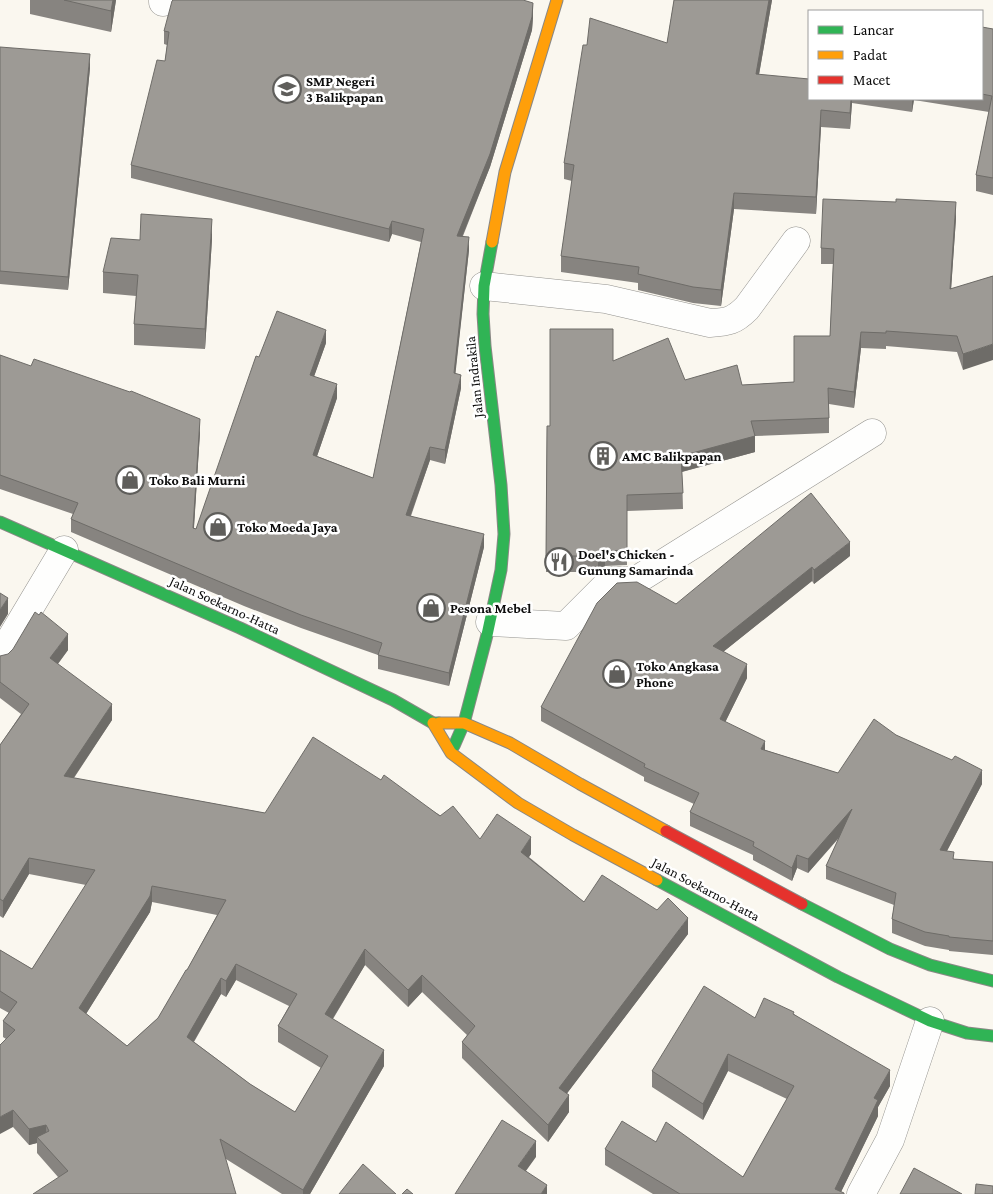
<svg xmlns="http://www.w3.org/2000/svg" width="993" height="1194" viewBox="0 0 993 1194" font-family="'Crimson Pro',serif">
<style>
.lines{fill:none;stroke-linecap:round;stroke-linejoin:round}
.street-casing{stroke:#93928e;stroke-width:29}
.fast-casing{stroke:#8a8885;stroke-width:13}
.slow-casing{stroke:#8a8885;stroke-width:13}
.jam-casing{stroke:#8a8885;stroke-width:13}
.street{stroke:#fefefd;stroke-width:28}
.fast{stroke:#30b455;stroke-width:11}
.slow{stroke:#ff9f0a;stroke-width:11}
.jam{stroke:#e5322d;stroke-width:11}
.wall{fill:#878480;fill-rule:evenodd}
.shaded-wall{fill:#6e6c68}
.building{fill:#9d9a95;stroke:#6e6c68;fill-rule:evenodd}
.labels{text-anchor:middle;stroke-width:5;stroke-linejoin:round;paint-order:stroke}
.poi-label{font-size:14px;font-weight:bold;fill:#0c0c0c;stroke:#fff;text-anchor:start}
.street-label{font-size:14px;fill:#0c0c0c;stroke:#fff}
</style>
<rect width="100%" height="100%" fill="#faf7ef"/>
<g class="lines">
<defs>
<path id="street" d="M163 2V0
M484 286 606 299 710 323C728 322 734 321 747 308L796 241
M490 622 566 626 611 581H635L872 433
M0 657 64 550
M861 1194 890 1140 930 1021"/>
<path id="fast" d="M0 522 240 628 393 700 433 723H439
M454 746 464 723 487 635 501 570 504 534 501 485 485 346 483 314 484 286 492 242
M657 880 838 977 930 1021 967 1033 993 1036
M802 904 890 949 930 965 993 981"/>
<path id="slow" d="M492 242 505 172 557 0
M433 723 451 753 518 803 573 835 657 880
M439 723H464L510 743 580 784 666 831"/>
<path id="jam" d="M666 831 802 904"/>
</defs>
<use href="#street" class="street-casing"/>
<use href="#fast" class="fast-casing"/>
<use href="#slow" class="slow-casing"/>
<use href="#jam" class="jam-casing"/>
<use href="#street" class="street"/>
<use href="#fast" class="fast"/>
<use href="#slow" class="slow"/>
<use href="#jam" class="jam"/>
</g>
<path class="wall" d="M30 0H116L111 32 30 14Z
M674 0H772L759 75 809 99H982V27L993 29V195L976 191V175L989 112 914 100 912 112 852 103 850 129 821 127 816 214 734 209 721 306 693 303 638 290V283L561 272V256L572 181 564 179V163L587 45 667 43Z
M533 17 532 30 490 167 463 236 469 250 455 374 461 388 445 464 430 460 411 516 484 547 449 686 378 669V655L301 628 244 606 71 532V519L73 514 0 489V355L200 432 194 528 196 529 259 357 326 343 314 376 337 398 317 456 373 478 421 242 392 234 389 242 131 178V165L165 61 167 45 164 44V31Z
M0 47 90 68 68 290 0 284Z
M956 218 951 289 993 276 963 370 957 352 886 346V349L861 348 854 408 829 404V433L755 436V452L682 472 683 509 627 511V565L605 566 598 572H546L547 426H550L613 361 685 380 742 385 794 382 830 336 833 264H821V248Z
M212 239 205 349 134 345V324L136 296 103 293V272Z
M850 556 814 584 812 581 723 652 747 678 725 722 765 750 838 773 896 735 982 784 947 851 954 859 993 862V955L949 951V950L925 946 892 933V919L894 905 826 879V866L839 838 808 873 797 868 792 881 753 860V855L690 826V812L694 804 644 781V777L541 721V707L676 604Z
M68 650 58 664 112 720 74 778 265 813 381 780 480 839 531 854 529 857 584 902 688 934 567 1093 569 1112 548 1142 462 1058V1042L467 1035 422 992 408 1007 365 965 333 1019 384 1066 310 1194H282L226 1159 58 1177 37 1153V1143L29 1145 13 1127 6 1039 3 1037V1021L9 1013 0 1008V950L32 969 86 885 29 874 3 918 0 916V745L21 714 0 698V656ZM152 902 217 915 187 970 158 1018 127 1046 86 1014 150 912ZM236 980 289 1006 278 1026V1042L321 1068 295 1112 250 1084 194 1042 221 994 226 997Z
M794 1014 890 1086 878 1107V1116L841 1192 844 1194H653L605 1165V1149L656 1142 743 1177 787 1099 728 1071 703 1120 652 1087V1071L755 1018Z"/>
<path class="shaded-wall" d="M113 0H116L111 32V11Z
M769 0H772L756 91V74Z
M533 3V17L532 30 490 167 457 249V236Z
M90 54V68L68 290V277Z
M851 99H852V103L850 129V113Z
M912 99H914L912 112Z
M821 110V127L816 214V197Z
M734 193V209L721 306V290Z
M956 202V218L950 305V289Z
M212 219V239L205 349V329Z
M392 221V234L389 242V229Z
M469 237V250L454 387V373Z
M326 330V343L310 388V375Z
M861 332V348L854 408V392Z
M993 344V360L963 370V354Z
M461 375V388L445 464V450Z
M337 384V398L313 468V455Z
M200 419V432L193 541V528Z
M755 436V452L681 472V456Z
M430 447V460L406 528V515Z
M484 534V547L449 686V673Z
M850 542V556L814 584V570Z
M605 551V566L598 572V556Z
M812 567V581L713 660V646Z
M8 598V614L0 627V610Z
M68 634V650L50 674V658Z
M747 664V678L720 733V719Z
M112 704V720L64 792V776Z
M765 741V755L761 749Z
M982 770V784L940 864V850Z
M852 809V822L808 873V859Z
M531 837V854L521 868V852Z
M797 855V868L792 881V868Z
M29 858V874L3 918V901Z
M152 886V902L150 912 79 1025V1008Z
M688 918V934L559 1104V1088Z
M365 949V965L325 1031V1014Z
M236 964V980L226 997V981Z
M422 975V992L408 1007V990Z
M221 978V994L187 1053V1037Z
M384 1050V1066L310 1194H303V1190Z
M728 1054V1071L703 1120V1104Z
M890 1070V1086L878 1107V1116L840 1194 835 1189 874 1098Z
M569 1095V1112L548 1142V1125Z
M13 1110V1127L0 1134V1117Z
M46 1125V1141L37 1137V1143L29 1145V1129Z
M536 1141V1157L518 1182V1166Z
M547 1185V1194H541Z"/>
<path class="building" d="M64 0H113L111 11Z
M173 0H523L533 3 532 17 490 154 457 236 469 237 454 373 461 375 445 450 430 447 406 515 484 534 449 673 378 655 382 643 301 615 244 592 71 519 78 503 0 475V355L31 366 34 359 130 392 131 391 200 419 193 528 196 529 256 356 259 357 277 311 326 330 310 375 337 384 313 455 373 478 424 229 392 221 389 229 131 165 157 60 165 61 169 32 164 31 172 1Z
M674 0H769L756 74 809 79V99H851L850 113 821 110 816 197 734 193 721 290 693 287 638 274 639 267 561 256 574 165 564 163 583 45H587L590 18 667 43Z
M982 27 993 29V178L976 175 992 96 982 94Z
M0 47 90 54 68 277 0 271Z
M823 199 896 202V199L956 202 950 289 993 276V344L963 354 957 336 886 331V333L861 332 854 392 828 388 829 418 751 421 755 436 681 456 683 493 627 495V550L605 551 598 556H546L547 426H550V329H613V361L668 338 685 380 737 365 742 385 794 382V336H830L834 249 821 248Z
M141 214 212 219 205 329 134 324 138 275 103 272 111 238 140 240Z
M811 493 850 542 814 570 812 567 713 646 747 664 720 719 765 741 761 749 838 773 874 719 896 735 952 760 955 756 982 770 940 850 954 852 953 859 993 862V941L949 937V936L925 932 892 919 896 893 826 866 852 809 808 859 797 855 792 868 753 846 754 842 690 812 699 793 644 767 645 764 541 707 597 603 617 583 637 582 676 604Z
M0 593 8 598 0 610Z
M35 612 39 615 41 612 68 634 50 658 112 704 64 776 265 813 313 737 381 780 384 775 440 816 453 806 480 839 497 814 531 837 521 852 584 902 602 875 657 910 668 898 688 918 559 1088 569 1095 548 1125 462 1042 475 1026 422 975 408 990 365 949 325 1014 384 1050 303 1190 220 1139 236 1194H33L68 1171 37 1137 49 1131 46 1125 29 1129 13 1110 0 1117V1045L15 1030 3 1021 17 1002 0 991V950L32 969 95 870 29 858 3 901 0 899V745L29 704 0 682V656L8 654 13 649ZM152 886 226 900 187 970H186L158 1018 127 1046 79 1008 150 896ZM236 964 297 994 278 1026 328 1056 295 1112 250 1084 187 1037 221 978 226 981Z
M704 986 755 1018 764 998 794 1012 793 1014 890 1070 874 1098 878 1100 835 1189 844 1193V1194H680L605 1149 622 1121 656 1142 666 1122 743 1177 794 1086 728 1054 703 1104 652 1071Z
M502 1120 536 1141 518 1166 547 1185 541 1194H455Z
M363 1164 396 1194H339Z
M914 1168 962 1194H900Z
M976 1184 993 1186V1194H975Z
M407 1189 413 1194H402Z"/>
<defs>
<symbol id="school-ring" viewBox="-11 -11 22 22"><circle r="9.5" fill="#fff" stroke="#5f5e5b" stroke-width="1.5"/><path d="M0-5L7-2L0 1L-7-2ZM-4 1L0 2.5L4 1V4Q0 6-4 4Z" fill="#5f5e5b"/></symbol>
<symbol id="building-ring" viewBox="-11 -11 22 22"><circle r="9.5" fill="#fff" stroke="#5f5e5b" stroke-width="1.5"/><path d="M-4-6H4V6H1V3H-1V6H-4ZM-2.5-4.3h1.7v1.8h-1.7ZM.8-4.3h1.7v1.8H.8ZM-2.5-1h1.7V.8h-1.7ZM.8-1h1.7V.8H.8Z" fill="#5f5e5b"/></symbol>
<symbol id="shop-ring" viewBox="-11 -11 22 22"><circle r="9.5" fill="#fff" stroke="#5f5e5b" stroke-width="1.5"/><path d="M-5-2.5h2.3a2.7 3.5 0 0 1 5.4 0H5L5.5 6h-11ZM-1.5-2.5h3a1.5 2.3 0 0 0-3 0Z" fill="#5f5e5b"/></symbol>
<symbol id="restaurant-ring" viewBox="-11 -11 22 22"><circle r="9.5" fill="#fff" stroke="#5f5e5b" stroke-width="1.5"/><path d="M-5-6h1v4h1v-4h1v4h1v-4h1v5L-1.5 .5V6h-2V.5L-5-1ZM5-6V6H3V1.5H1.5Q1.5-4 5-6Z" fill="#5f5e5b"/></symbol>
</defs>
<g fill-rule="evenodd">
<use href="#school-ring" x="271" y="73" width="32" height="32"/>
<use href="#building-ring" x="587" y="440" width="32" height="32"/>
<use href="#shop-ring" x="114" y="464" width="32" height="32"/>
<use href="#shop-ring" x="202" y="511" width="32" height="32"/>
<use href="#restaurant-ring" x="543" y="546" width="32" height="32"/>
<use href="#shop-ring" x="415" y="592" width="32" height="32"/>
<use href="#shop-ring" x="601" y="658" width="32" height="32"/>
</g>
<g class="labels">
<g class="poi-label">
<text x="306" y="86">SMP Negeri<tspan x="306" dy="16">3 Balikpapan</tspan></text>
<text x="622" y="461">AMC Balikpapan</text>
<text x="149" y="485">Toko Bali Murni</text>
<text x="237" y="532">Toko Moeda Jaya</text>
<text x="578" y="559">Doel's Chicken -<tspan x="578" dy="16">Gunung Samarinda</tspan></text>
<text x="450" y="613">Pesona Mebel</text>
<text x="636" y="671">Toko Angkasa<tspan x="636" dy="16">Phone</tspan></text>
</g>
<g class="street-label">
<text transform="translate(474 377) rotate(-96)" y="5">Jalan Indrakila</text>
<text transform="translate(225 605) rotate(25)" y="5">Jalan Soekarno-Hatta</text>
<text transform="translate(706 889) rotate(28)" y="5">Jalan Soekarno-Hatta</text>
</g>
</g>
<rect x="808" y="10" width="175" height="90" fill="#ffffff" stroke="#9e9e9e"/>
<rect x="818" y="26" width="25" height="8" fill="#30b455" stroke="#9e9e9e"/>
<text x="853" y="35" font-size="15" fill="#0c0c0c">Lancar</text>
<rect x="818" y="51" width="25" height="8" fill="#ff9f0a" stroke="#9e9e9e"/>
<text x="853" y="60" font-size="15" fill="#0c0c0c">Padat</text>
<rect x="818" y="76" width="25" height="8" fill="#e5322d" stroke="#9e9e9e"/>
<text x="853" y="85" font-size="15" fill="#0c0c0c">Macet</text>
</svg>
